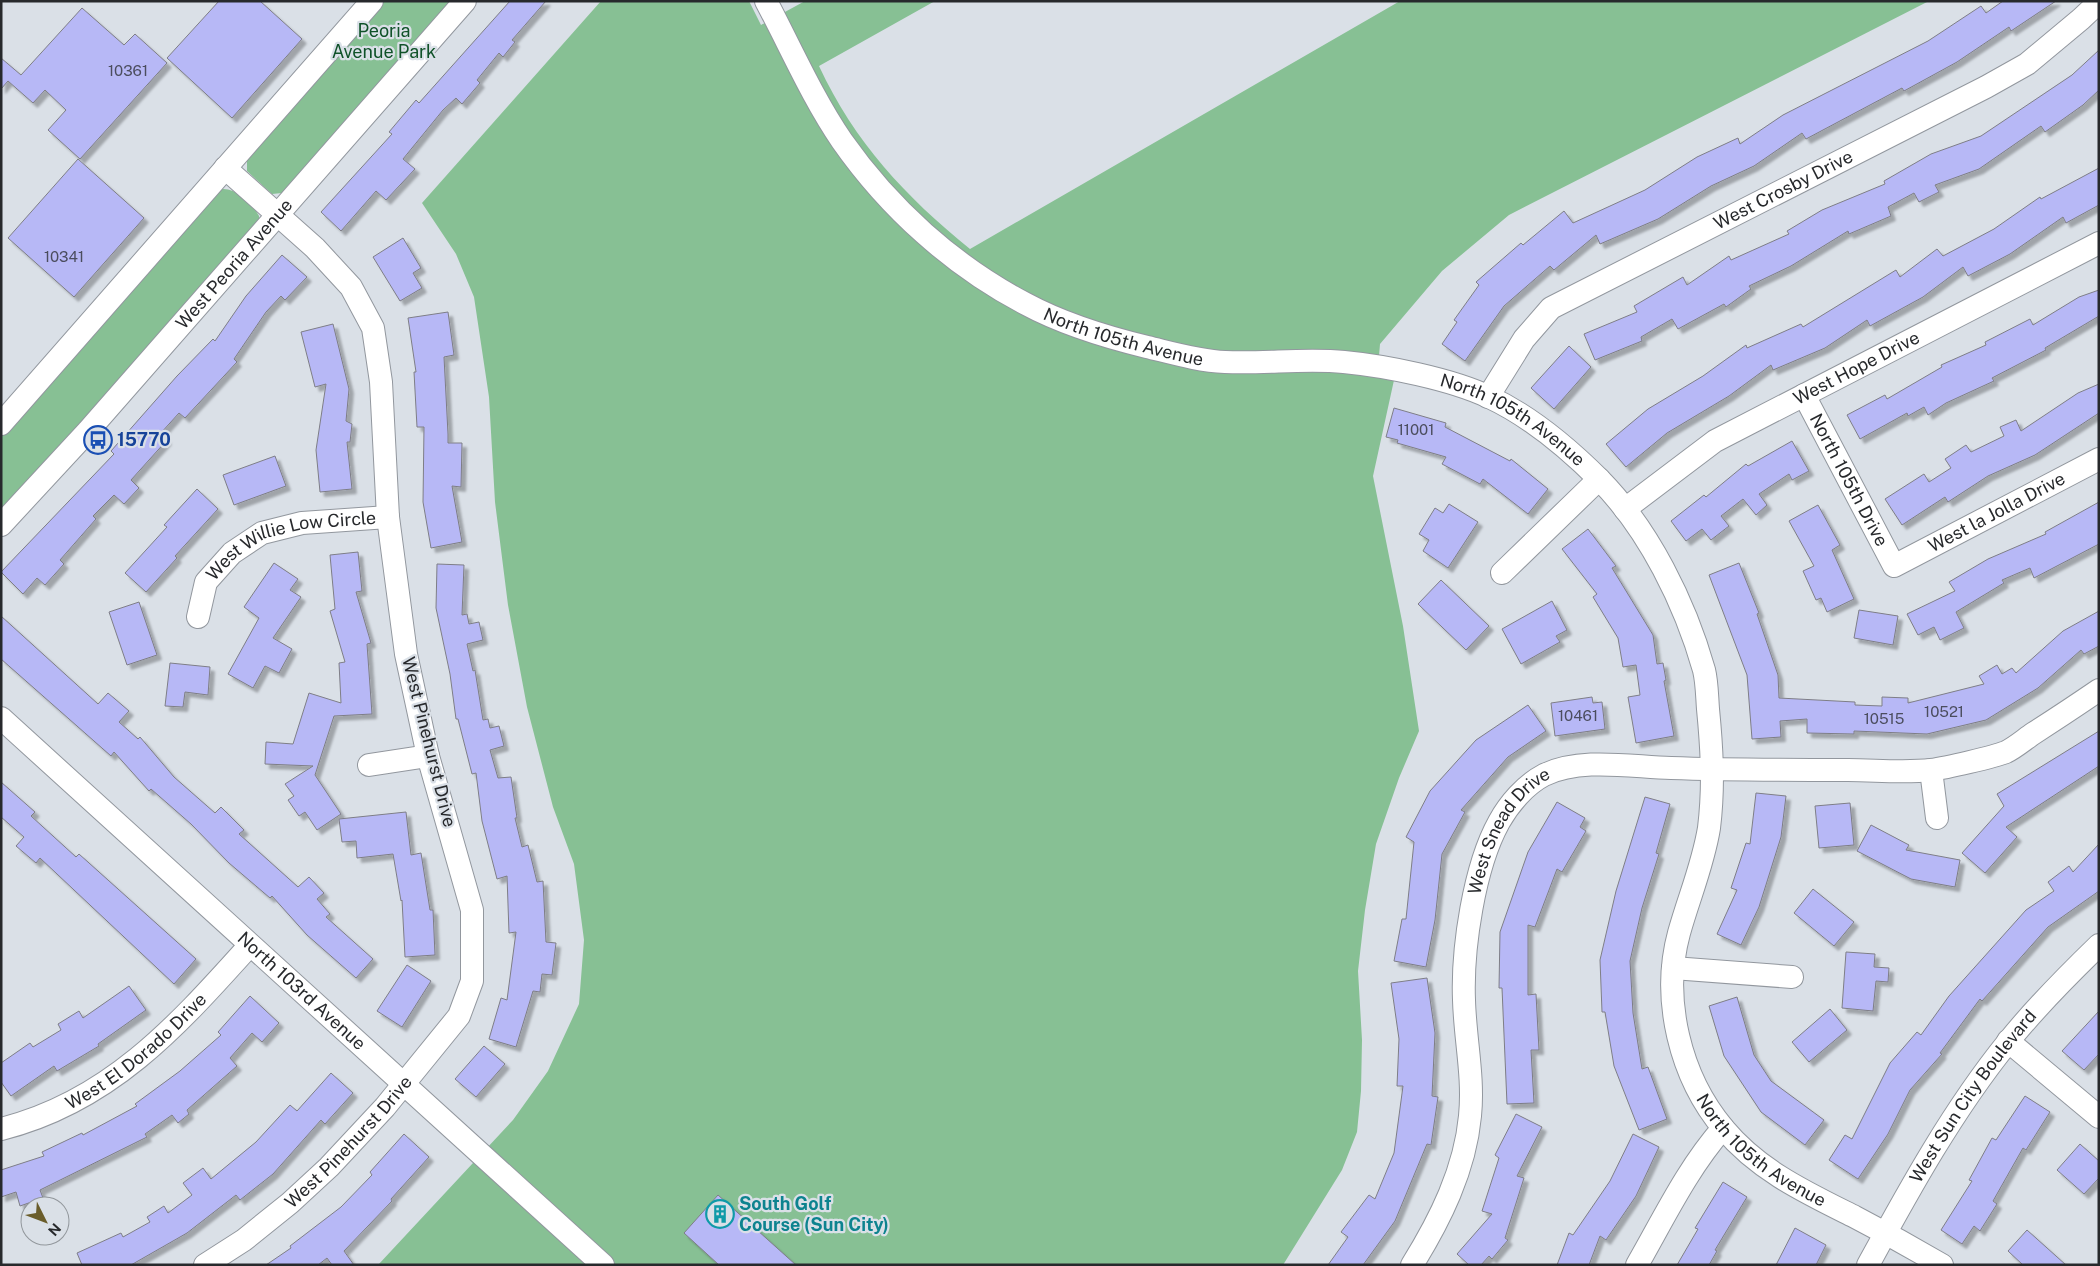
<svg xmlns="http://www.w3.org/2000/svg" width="2100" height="1266" viewBox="0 0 2100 1266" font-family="'Public Sans',sans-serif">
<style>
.green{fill:#87c094}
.building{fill:#b7b8f6;stroke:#7e7e86;filter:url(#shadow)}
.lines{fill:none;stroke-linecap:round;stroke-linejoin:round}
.minor-casing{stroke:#92979e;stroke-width:24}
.minor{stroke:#fff;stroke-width:22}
.labels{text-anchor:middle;stroke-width:4.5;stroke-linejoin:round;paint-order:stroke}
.number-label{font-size:15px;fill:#4b4d5e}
.park-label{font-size:18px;fill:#105229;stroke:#dae0e7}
.street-label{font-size:18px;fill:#27292c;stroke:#dae0e7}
.transit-label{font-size:18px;font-weight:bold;fill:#164399;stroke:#dae0e7;text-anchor:start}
.culture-label{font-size:18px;font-weight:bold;fill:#0d838f;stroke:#dae0e7;text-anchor:start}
</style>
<defs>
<filter id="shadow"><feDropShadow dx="4.5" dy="4.5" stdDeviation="1" flood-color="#0004"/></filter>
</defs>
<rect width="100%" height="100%" fill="#dae0e7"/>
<path class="green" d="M384 1H455L282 193 272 194 247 171V160Z
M601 1H749L761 25 805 1H935L819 66C855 143 905 196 970 249L1400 1H1929L1509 215 1442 271 1380 344 1378 368 1396 371 1373 476 1403 626 1419 731 1399 778 1376 844 1365 910 1358 971 1362 1040 1361 1091 1357 1132 1342 1170 1283 1265H378L513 1120 548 1071 579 1004 584 940 574 864 553 807 527 707 508 605 495 502 489 397 474 297 456 254 422 203Z
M222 189C237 188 252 204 259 216V222L1 515V436L215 193Z"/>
<path class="building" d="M219 1H260L302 39 232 118 167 58Z
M510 1H546L512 40 515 42 503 57 499 53 477 80 480 83 462 104 456 98 443 110 403 159 415 169 386 200 376 191 341 231 321 212 392 134 389 132 416 100 419 103Z
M2003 1H2056L2011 31 2009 27 1957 62 1904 91 1902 88 1806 139 1802 133 1754 166 1711 186 1658 219 1600 244 1596 235 1554 270 1550 266 1504 306 1465 361 1442 344 1457 322 1454 320 1479 285 1476 282 1521 243 1523 245 1564 211 1573 223 1645 190 1697 157 1738 138 1740 144 1783 115 1928 41 1981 6 1986 13Z
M82 8 124 45 135 34 167 63 80 159 48 130 66 110 45 90 33 103 8 81 1 89V58L21 75Z
M2099 50V90L2083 105 2045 132 2041 126 1979 169 1935 185 1939 192 1919 202 1914 193 1888 207 1891 216 1849 234 1848 231 1791 266 1749 286 1751 289 1726 307 1724 304 1678 329 1672 319 1641 337 1642 341 1595 360 1584 334 1637 312 1634 306 1683 277 1687 285 1729 256 1731 260 1789 234 1787 231 1822 210 1885 184 1884 181 1931 154 1981 136 2072 75Z
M78 159 144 218 74 297 8 238Z
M2099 168V205L2066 223 2063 217 2010 254 1968 276 1963 267 1923 297 1870 326 1867 320 1825 348 1773 370 1771 365 1729 396 1667 433 1626 467 1606 444 1648 409 1703 376 1746 345 1747 348 1801 324 1803 327 1896 270 1900 277 1937 249 1943 256 1994 229 2040 197 2041 199Z
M403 238 421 268 413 273 422 288 400 301 373 257Z
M282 255 307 277 285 300 281 296 266 312 234 359 237 362 185 418 179 413 160 434 167 440 131 480 139 488 124 504 114 495 93 516 96 519 60 560 64 564 45 585 37 578 23 594 1 572 114 454 111 451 177 376 213 339 215 341 246 296Z
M2099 290V316L2045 348 2046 350 1992 378 1994 381 1946 403 1928 415 1924 407 1908 416 1907 413 1860 439 1847 415 1885 395 1887 399 1942 367 1941 365 1986 345 1985 342 2030 319 2033 325 2079 297Z
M448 312 454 355 444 357 448 434V443H462L461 487 452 486 462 542 431 548 423 502 424 427H417L414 372H416L408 318Z
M333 324 349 389 346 421 352 424 350 442H347L352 489 320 492 316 450 326 384 315 387 301 332Z
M1569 346 1591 367 1554 409 1531 388Z
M2099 384V413L2035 455 1988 476 1948 502 1945 497 1902 525 1885 499 1924 474 1929 482 1951 468 1945 459 1966 445 1971 452 2004 436 2000 427 2016 420 2021 431 2078 393Z
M1394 408 1446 423 1445 427 1510 461 1511 459 1548 489 1528 514 1483 479 1480 484 1442 464 1446 457 1397 443 1398 440 1386 437Z
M1792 441 1809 471 1792 480 1789 474 1759 494 1767 505 1756 515 1743 499 1721 516 1729 526 1711 540 1702 529 1686 541 1671 521 1704 495 1706 497 1746 464 1748 466Z
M275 456 286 486 234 505 223 475Z
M197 489 218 509 175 556 177 558 146 592 125 573 167 527 164 525Z
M2099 502V544L2034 578 2030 568 2002 580 2004 583 1956 612 1964 628 1940 640 1934 627 1918 635 1907 614 1955 591 1949 582 1988 559 2046 534 2045 532Z
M1449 504 1478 522 1448 568 1423 551 1429 540 1419 534 1435 508 1443 513Z
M1818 505 1840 545 1832 550 1854 599 1827 612 1821 598 1816 600 1803 571 1814 566 1789 521Z
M1588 529 1616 566 1612 568 1653 635 1657 664 1663 663 1666 680 1664 681 1674 736 1636 743 1628 697 1640 695 1636 665 1623 667 1618 638 1593 597 1597 594 1562 549Z
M358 552 362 591 356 592 371 643 367 644 372 714 334 716 315 775 341 814 317 830 305 812 299 816 288 800 294 796 285 784 313 766 265 764 266 742 293 744 309 693 341 703 339 663 345 662 330 611 335 609 330 555Z
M274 563 298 579 290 590 301 597 273 638 292 649 279 673 265 666 253 688 228 674 259 618 244 607Z
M1739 563 1759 613 1757 614 1778 675 1779 698 1855 702V705L1882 706V697L1908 698V703L1984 684 1979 676 1997 665 2002 674 2012 668 2016 673 2063 631 2099 611V646L2084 654 2081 650 2038 688 1986 720 1927 734 1854 731V734L1807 733V719L1780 721 1781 737 1752 739 1747 675 1709 575Z
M437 564 464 565 462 615 467 614 469 624 479 622 483 640 467 644 473 671 475 670 483 720 488 719 490 728 499 726 504 746 490 750 498 778 511 777 517 818H515L522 847 528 845 537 882 543 881 546 942 556 943 552 975 542 974 540 992 533 991 516 1047 489 1039 501 998 507 1000 516 932 509 933 507 876 497 879 482 821 476 773 472 774 458 719H456L450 674 436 608Z
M1441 580 1489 626 1466 650 1418 604Z
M1552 601 1567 630 1556 636 1560 642 1521 664 1502 629Z
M139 602 157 655 127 665 109 612Z
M1859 610 1898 616 1893 645 1854 638Z
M1 616 98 704 108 693 129 711 119 722 138 739 140 737 174 777 215 813 221 807 244 830 239 834 298 887 309 877 324 893 317 899 330 914 326 917 373 959 356 978 307 935 272 896 270 898 229 863 191 824 151 789 149 791 114 752 111 756 1 659Z
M170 663 210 667 208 695 185 692 183 707 165 706Z
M1592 697 1593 703 1602 702 1605 729 1555 736 1551 703Z
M1528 705 1546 731 1508 757 1461 810 1465 812 1442 854 1435 920 1426 967 1394 961 1402 919H1406L1414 842 1406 837 1430 791 1476 740Z
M2099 731V766L2006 827 2017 837 1985 873 1962 853 2004 806 1997 794Z
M1 782 35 812 31 816 76 857 79 854 196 959 174 984 40 858 36 863 16 846 24 837 1 817Z
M1756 793 1786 796 1781 837 1759 907 1741 945 1717 934 1737 890 1731 888 1746 843 1750 844Z
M1645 797 1670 804 1656 853 1659 854 1642 908 1630 961 1633 1013 1642 1069 1648 1067 1667 1119 1639 1130 1614 1066 1605 1012H1602L1600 960 1616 891Z
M1557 802 1585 818 1580 827 1586 831 1562 872 1557 869 1535 927 1528 925V995L1536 994 1539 1050H1531L1534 1103 1507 1104 1502 988H1499L1500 932 1528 852Z
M1850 803 1854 845 1819 848 1815 806Z
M406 812 411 855 421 853 430 910H433L435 955 405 957 402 900 401 901 393 854 357 858 356 841 342 842 339 819Z
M1871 825 1909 845 1906 850 1960 860 1955 887 1911 879 1857 851Z
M2099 844V891L2048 927 1982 1001 1980 999 1940 1053 1942 1054 1910 1090 1888 1134 1858 1179 1829 1160 1845 1135 1852 1139 1890 1063 1917 1032 1921 1035 1949 996 2026 910 2054 891 2048 882 2069 866 2073 872Z
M1813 889 1854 922 1834 946 1794 913Z
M1846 952 1875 954 1874 967 1889 968 1888 982 1876 981 1873 1011 1842 1008Z
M407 965 431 981 402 1027 377 1011Z
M1427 978 1435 1033 1432 1096 1438 1097 1431 1145 1427 1144 1395 1221 1363 1265H1328L1348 1237 1341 1232 1369 1195 1375 1199 1394 1153 1403 1086H1397L1399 1039 1391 983Z
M129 986 146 1010 98 1044 99 1046 57 1071 54 1066 11 1096 1 1082V1063L30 1043 33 1047 61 1030 58 1024 79 1011 83 1018Z
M250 996 279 1023 262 1042 252 1033 230 1058 237 1066 187 1110 189 1114 178 1123 172 1115 145 1134 147 1137 40 1190 43 1198 20 1206 16 1192 1 1197V1170L44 1156 42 1152 82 1133 83 1135 137 1106 135 1104 180 1071 221 1035 218 1032Z
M1737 997 1754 1055 1771 1081 1824 1120 1805 1145 1761 1112 1724 1056 1709 1006Z
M1830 1009 1847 1030 1809 1062 1792 1042Z
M2099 1011V1054L2084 1070 2062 1051Z
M484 1046 505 1064 476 1097 455 1079Z
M331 1073 353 1093 325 1124 321 1120 273 1174 240 1200 236 1195 187 1233 131 1265H82L77 1253 121 1233 123 1237 150 1222 147 1217 164 1206 168 1213 192 1195 183 1183 203 1168 211 1179 256 1142 290 1105 297 1111Z
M2025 1096 2050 1112 2026 1150 2023 1148 1993 1201 1997 1204 1980 1231 1974 1226 1962 1244 1941 1230 1972 1181 1969 1180 1992 1138 1996 1140Z
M1516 1114 1542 1127 1517 1176 1524 1178 1505 1238 1508 1240 1492 1259 1489 1256 1481 1265H1469L1457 1254 1492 1214 1482 1211 1499 1158 1495 1155Z
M404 1134 429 1157 391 1199 392 1201 344 1251 354 1265H332L327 1258 318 1265H266L291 1248 290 1246 341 1207 372 1175 370 1172Z
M1633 1134 1659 1147 1636 1196 1606 1240 1600 1236 1589 1265H1557L1569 1233 1573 1235 1610 1181Z
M2080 1144 2099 1161V1178L2084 1194 2057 1170Z
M1723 1182 1747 1197 1715 1250 1717 1251 1709 1265H1677L1698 1229 1695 1228Z
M718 1195 796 1265H719L684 1233Z
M1795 1228 1826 1245 1816 1265H1776Z
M2027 1230 2066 1265H2023L2008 1251Z"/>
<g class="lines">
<defs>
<g id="minor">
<path id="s1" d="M766 1C791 48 812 97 842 141 889 208 953 266 1026 304 1063 324 1106 337 1147 347 1172 353 1199 361 1225 362 1265 364 1305 358 1344 362 1386 366 1451 379 1489 397 1530 416 1568 448 1600 480 1649 530 1685 603 1704 670 1707 682 1707 696 1708 709 1712 750 1714 787 1709 828 1703 865 1689 897 1679 933 1661 999 1680 1077 1724 1129 1759 1171 1807 1193 1855 1217 1884 1232 1913 1248 1942 1265"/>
<path id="s2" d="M1804 395 1894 566 2099 459"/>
<path id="s3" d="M1488 397 1524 339 1551 308 1986 87 2027 64 2081 19 2099 2"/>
<path d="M1 424 372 1"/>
<path id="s4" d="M1625 509 1715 441 2099 243"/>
<path id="s5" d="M1 525 88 431 465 1"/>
<path d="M1502 573 1599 479"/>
<path id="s6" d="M198 617 206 582 232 553 262 533 302 523 388 517"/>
<path id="s7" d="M1 718 603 1265"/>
<path d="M369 765 428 756"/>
<path d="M1931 770 1937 818"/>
<path d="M1673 968 1792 977"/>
<path d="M2008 1041 2099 1117"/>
<path id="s8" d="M1 1129C110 1102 178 1025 250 945"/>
<path id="s9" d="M205 1265 244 1240 290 1203 329 1167 385 1107 459 1016 472 981V910L428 756 406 654 388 517 381 382 373 328 351 287 315 248 225 168"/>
<path id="s10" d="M1412 1265C1440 1220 1465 1170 1470 1116 1474 1077 1465 1039 1464 1000 1462 949 1474 867 1499 822 1509 804 1525 785 1544 775 1581 757 1631 767 1671 768 1730 770 1789 770 1848 770 1875 770 1904 773 1931 770 1945 768 1994 757 2006 752 2016 747 2025 739 2034 733 2056 719 2077 705 2099 690"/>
<path d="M1637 1265C1664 1218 1687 1169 1723 1128"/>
<path id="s11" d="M1868 1265C1910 1188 1953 1110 2008 1042 2035 1008 2067 976 2099 945"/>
</g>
</defs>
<use href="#minor" class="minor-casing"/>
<use href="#minor" class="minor"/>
</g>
<defs>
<symbol id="bus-ring" viewBox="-11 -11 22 22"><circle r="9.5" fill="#dae0e7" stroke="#1a4fb4" stroke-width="1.5"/><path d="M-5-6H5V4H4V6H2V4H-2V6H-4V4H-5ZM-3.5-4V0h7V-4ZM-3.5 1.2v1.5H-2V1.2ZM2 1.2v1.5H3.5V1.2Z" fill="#1a4fb4"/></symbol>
<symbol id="building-ring" viewBox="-11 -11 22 22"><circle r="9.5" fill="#dae0e7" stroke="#0f9aa8" stroke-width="1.5"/><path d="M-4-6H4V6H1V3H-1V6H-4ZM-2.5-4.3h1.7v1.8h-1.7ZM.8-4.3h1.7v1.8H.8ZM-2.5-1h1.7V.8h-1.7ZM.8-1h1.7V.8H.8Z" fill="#0f9aa8"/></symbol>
</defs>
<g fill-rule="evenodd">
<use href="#bus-ring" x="82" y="424" width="32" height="32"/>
<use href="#building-ring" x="704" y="1198" width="32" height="32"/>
</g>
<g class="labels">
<g class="number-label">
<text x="128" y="76">10361</text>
<text x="64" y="262">10341</text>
<text x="1416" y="435">11001</text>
<text x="1944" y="717">10521</text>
<text x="1578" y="721">10461</text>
<text x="1884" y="724">10515</text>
</g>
<g class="park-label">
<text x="384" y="37">Peoria<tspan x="384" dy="21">Avenue Park</tspan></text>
</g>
<g class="street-label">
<text dy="6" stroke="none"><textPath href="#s3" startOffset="370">West Crosby Drive</textPath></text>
<text dy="6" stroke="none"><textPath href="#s5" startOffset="350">West Peoria Avenue</textPath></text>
<text dy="6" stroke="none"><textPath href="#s1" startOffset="511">North 105th Avenue</textPath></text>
<text dy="6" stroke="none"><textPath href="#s4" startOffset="272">West Hope Drive</textPath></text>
<text dy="6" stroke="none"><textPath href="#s1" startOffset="916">North 105th Avenue</textPath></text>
<text dy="6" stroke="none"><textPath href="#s2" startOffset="96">North 105th Drive</textPath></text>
<text dy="6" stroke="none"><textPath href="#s2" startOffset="309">West la Jolla Drive</textPath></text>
<text dy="6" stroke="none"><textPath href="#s6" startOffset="134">West Willie Low Circle</textPath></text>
<text transform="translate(429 742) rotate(76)" y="6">West Pinehurst Drive</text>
<text dy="6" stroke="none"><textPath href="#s10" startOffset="458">West Snead Drive</textPath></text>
<text dy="6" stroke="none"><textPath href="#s7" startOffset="406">North 103rd Avenue</textPath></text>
<text dy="6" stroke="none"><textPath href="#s8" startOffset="158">West El Dorado Drive</textPath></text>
<text dy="6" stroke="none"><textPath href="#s11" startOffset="199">West Sun City Boulevard</textPath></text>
<text dy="6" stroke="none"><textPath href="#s9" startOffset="190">West Pinehurst Drive</textPath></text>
<text dy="6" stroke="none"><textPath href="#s1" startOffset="1761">North 105th Avenue</textPath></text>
</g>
<g class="transit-label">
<text x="117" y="446">15770</text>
</g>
<g class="culture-label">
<text x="739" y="1210">South Golf<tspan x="739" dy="21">Course (Sun City)</tspan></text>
</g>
</g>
<rect width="2100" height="1266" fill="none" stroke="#27292c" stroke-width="5"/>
<g transform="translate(45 1221) rotate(132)"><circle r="24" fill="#dae0e7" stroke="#92979c"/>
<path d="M0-4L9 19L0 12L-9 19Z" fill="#6a5d2a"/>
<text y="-8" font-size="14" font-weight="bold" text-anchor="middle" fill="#27292c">N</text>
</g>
</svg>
